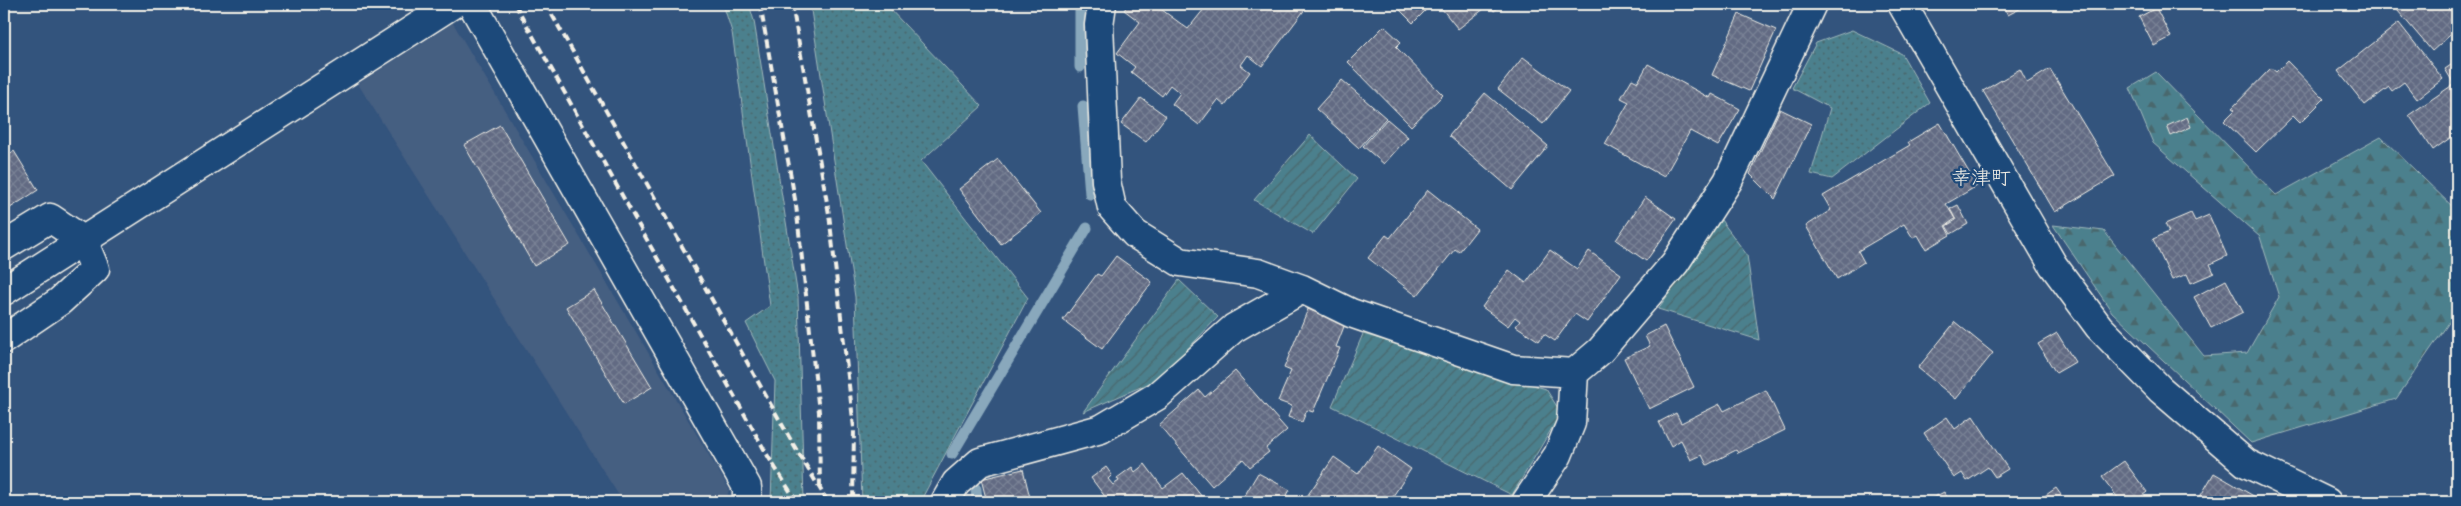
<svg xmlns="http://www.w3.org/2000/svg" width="2461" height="506" viewBox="0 0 2461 506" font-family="'Shantell Sans','Klee One',sans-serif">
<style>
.built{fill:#455e81}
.grass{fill:url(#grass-dots);stroke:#a0b8ba}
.forest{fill:url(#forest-firs);stroke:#a0b8ba}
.garden{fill:url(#garden-furrows);stroke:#a0b8ba}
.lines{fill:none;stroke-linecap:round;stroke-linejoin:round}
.stream{stroke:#89a8bc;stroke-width:11}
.building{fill:url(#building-cross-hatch);stroke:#f4f1e8}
.minor-casing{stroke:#f4f1e8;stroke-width:31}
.minor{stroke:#1f4a7a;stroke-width:28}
.rail{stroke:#f4f1e8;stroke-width:4;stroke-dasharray:8 4;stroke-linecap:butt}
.labels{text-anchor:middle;stroke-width:4.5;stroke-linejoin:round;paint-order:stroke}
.quarter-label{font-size:20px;fill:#f4f1e8;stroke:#1f4a7a}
</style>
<defs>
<pattern id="grass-dots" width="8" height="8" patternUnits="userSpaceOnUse" patternTransform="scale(1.25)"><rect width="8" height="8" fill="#4b808d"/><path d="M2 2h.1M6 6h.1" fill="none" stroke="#4a676d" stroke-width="1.8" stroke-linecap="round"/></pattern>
<pattern id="forest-firs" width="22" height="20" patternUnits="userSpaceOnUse" patternTransform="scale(1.25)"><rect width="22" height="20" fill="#4b808d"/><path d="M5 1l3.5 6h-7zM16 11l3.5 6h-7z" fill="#4a676d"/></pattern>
<pattern id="garden-furrows" width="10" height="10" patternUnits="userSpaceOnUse" patternTransform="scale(1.25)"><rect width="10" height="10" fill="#4b808d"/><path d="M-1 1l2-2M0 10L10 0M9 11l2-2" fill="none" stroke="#4a676d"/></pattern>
<pattern id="building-cross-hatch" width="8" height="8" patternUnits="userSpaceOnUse" patternTransform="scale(1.25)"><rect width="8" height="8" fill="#626b83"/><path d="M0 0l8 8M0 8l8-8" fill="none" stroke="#798195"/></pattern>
</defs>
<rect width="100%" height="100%" fill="#33547d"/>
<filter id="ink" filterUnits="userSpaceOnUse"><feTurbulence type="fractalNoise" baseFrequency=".02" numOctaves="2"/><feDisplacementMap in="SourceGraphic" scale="10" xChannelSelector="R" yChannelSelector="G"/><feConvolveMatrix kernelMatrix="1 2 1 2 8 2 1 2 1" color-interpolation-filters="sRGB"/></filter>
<g filter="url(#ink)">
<path class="built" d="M453 23 729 489 726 502H623L358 84Z"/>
<path class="grass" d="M723 4H749L754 21 798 297 804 502H771L775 381 746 323 770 306 732 32Z
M810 4H885L982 106 921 161 1028 298 920 502H862L855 297Z
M1852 30 1902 54 1930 103 1832 179 1811 174 1830 108 1792 88 1816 43Z"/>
<path class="forest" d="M2156 72 2276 195 2381 137 2457 211V311L2396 399 2251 443 2112 312 2053 225 2104 231 2204 356 2247 353 2279 297 2260 237 2153 143 2130 88Z"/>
<path class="garden" d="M1310 135 1357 179 1313 234 1254 200Z
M1721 220 1747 255 1759 340 1658 309Z
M1179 280 1218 317 1159 379 1083 412Z
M1363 334 1546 389 1561 413 1512 495 1332 406Z"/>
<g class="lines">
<path class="stream" d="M1080 67V4
M1083 106 1090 194
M952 454 1087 228
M976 489 977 502"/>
</g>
<path class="building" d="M1129 4H1154L1188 29 1208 4H1309L1262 66 1248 55 1241 65 1250 72 1225 106 1218 100 1199 125 1172 104 1180 93 1170 85 1162 96 1131 72 1135 67 1117 53 1140 22 1124 10Z
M1394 4H1427L1430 6 1413 23Z
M1438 4H1503L1494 11 1489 5 1458 29Z
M2002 4H2029L2008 15Z
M2392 4H2457V29L2432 51Z
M2156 8 2171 37 2154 46 2139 17Z
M1739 14 1776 30 1749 91 1712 75Z
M2399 23 2443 79 2417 99 2404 82 2392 91 2389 87 2365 105 2338 71Z
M1384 26 1401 42 1396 47 1443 95 1411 126 1348 62Z
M1523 57 1569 91 1543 124 1498 89Z
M2287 61 2324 99 2300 123 2293 116 2256 152 2224 121 2235 110 2232 108 2271 68 2276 72Z
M2457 61V133L2433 150 2409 115 2454 84 2445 69Z
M1648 64 1710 98 1712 94 1740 109 1718 146 1690 131 1664 177 1605 144 1629 102 1621 98 1632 79 1638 82Z
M2020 69 2027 83 2050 69 2115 176 2055 212 1983 91Z
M1342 80 1386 118 1359 148 1316 109Z
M1485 93 1548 146 1512 190 1449 136Z
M1141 98 1166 116 1146 142 1121 124Z
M1780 109 1811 124 1775 199 1750 174Z
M2187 117 2191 127 2171 136 2167 126Z
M1387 119 1408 137 1384 164 1363 146Z
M1940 123 1977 186 1946 204 1955 219 1945 226 1950 235 1926 249 1918 235 1913 238 1904 224 1858 251 1864 262 1837 279 1806 226 1831 210 1823 196 1910 145 1908 142Z
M500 125 570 245 534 266 464 145Z
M14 151 38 190 4 212V157Z
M998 159 1041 213 1001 244 959 189Z
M1428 190 1477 229 1459 252 1455 249 1417 296 1368 258 1386 235 1390 238Z
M1645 197 1676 219 1646 261 1616 240Z
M1958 205 1968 224 1951 234 1946 226 1956 220 1950 209Z
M2191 213 2195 221 2209 215 2227 256 2210 264 2214 273 2191 283 2187 274 2172 280 2153 239 2169 232 2165 224Z
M1550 250 1577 269 1589 251 1621 274 1587 322 1575 314 1555 341 1544 334 1539 341 1516 326 1520 321 1515 317 1508 326 1482 307 1509 270 1526 283Z
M1116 256 1152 282 1102 349 1063 320 1097 274 1101 276Z
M2226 280 2243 312 2211 328 2194 297Z
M594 290 652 387 624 404 566 307Z
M1308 309 1345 324 1336 347 1340 348 1313 412 1307 410 1302 422 1288 417 1292 406 1278 401 1291 371 1284 368Z
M1955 322 1993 353 1956 399 1918 368Z
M1664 326 1694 387 1649 409 1624 358 1650 346 1645 336Z
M2057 333 2075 362 2056 373 2038 344Z
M1235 371 1287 430 1266 448 1269 452 1250 467 1243 459 1212 486 1159 425 1199 390 1205 397Z
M1766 390 1785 430 1738 453 1736 450 1707 465 1702 455 1691 460 1681 440 1671 446 1659 422 1676 413 1681 423 1720 404 1724 411Z
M1973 416 2008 469 1995 477 1988 467 1967 481 1962 473 1954 478 1924 433 1947 417 1955 429Z
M1378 446 1411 469 1389 502H1303L1334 457 1358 474Z
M2124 461 2147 492 2137 500 2138 502H2121L2102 477Z
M1145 464 1163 488 1183 473 1206 502H1109L1091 478 1106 467 1112 475 1108 479 1113 485 1119 481 1117 478 1132 467 1135 472Z
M1023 469 1031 502H987L981 479Z
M1258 473 1290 490 1283 502H1246L1242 500Z
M2214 473 2257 498 2255 502H2197Z
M2056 488 2066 502H2036Z
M1944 492 1949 502H1925Z
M1653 499 1731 502H1652Z"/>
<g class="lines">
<defs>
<path id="minor" d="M472 4 747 487V502
M1102 4 1099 25 1106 181 1112 208 1135 234 1180 262 1258 273 1302 289 1351 313 1513 369 1574 373 1600 351 1675 263 1728 181 1812 4
M1902 4 2053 265 2099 327 2161 390 2246 463 2327 502
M4 246 50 218 83 240 95 269 60 301 4 339
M4 291 453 4
M945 502 956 483 980 462 1101 429 1157 396 1234 328 1302 289
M1526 502 1558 455 1571 423 1574 373"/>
</defs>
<use href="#minor" class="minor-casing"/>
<use href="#minor" class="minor"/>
<path class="rail" d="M515 4 769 458 797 502
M546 4 793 444 828 502
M760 4 796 205 819 412 820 490
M792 4 829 214 854 428 853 502"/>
</g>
</g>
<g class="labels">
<g class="quarter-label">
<text x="1981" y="184">幸津町</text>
</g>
</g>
<rect width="2461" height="506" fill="none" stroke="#1f4a7a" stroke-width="20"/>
<rect x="10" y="10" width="2441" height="486" fill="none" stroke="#f4f1e8" stroke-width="2" filter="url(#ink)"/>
</svg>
